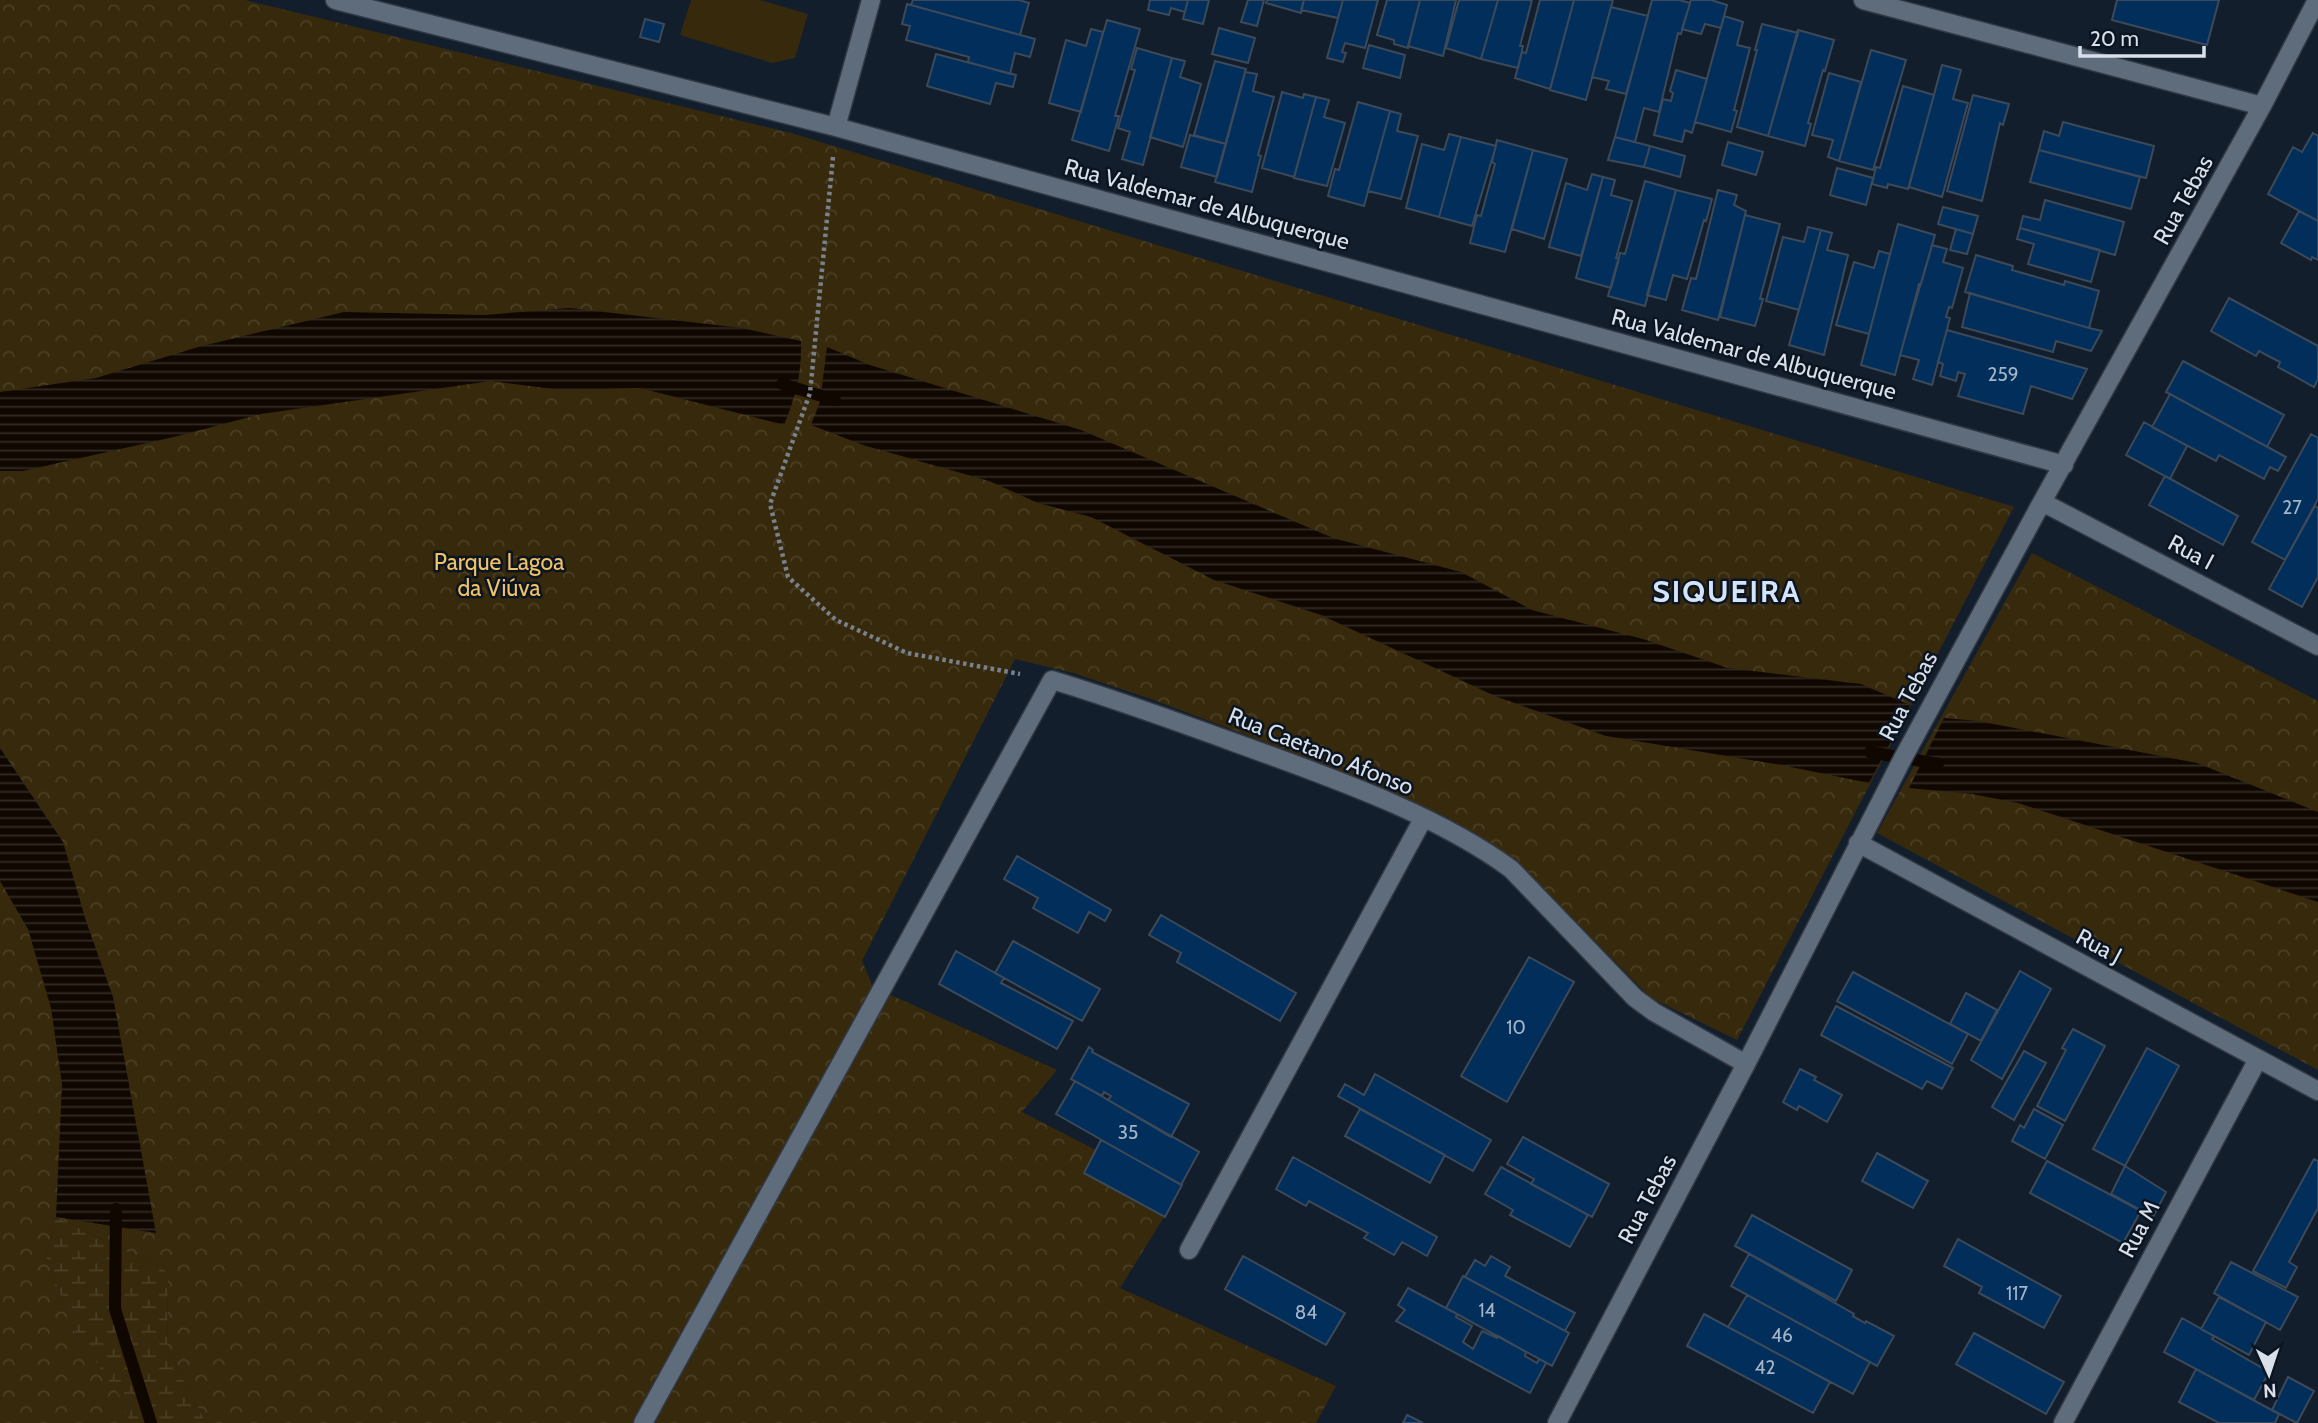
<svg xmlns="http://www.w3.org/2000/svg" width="2318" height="1423" viewBox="0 0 2318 1423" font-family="Cabin,sans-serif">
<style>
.grass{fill:#37290c}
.forest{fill:url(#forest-crowns)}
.wetland{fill:url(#wetland-marsh)}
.water{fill:url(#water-rules)}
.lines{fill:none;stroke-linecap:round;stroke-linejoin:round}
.stream{stroke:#100700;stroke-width:12}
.building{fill:#012e5b;stroke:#3c4958;stroke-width:2}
.minor-casing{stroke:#313843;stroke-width:21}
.path{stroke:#78818c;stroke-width:4.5;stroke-dasharray:3.5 3.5;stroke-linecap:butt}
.minor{stroke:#5f6c7c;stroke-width:18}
.labels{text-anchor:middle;stroke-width:5;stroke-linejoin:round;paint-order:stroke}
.number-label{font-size:19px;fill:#a3b4c6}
.street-label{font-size:23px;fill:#d9e0e9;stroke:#0b1522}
.park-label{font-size:23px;fill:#f1c265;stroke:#0b1522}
.district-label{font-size:30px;font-weight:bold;letter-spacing:2px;fill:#d5e5f7;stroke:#0b1522}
</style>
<defs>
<pattern id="forest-crowns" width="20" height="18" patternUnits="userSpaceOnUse" patternTransform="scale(1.75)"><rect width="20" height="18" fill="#37290c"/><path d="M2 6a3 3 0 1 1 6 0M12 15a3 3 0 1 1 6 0" fill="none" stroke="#4a3e24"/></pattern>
<pattern id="wetland-marsh" width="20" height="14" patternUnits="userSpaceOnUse" patternTransform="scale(1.75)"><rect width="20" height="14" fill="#37290c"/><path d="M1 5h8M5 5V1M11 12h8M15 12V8" fill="none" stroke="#4a3e24"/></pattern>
<pattern id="water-rules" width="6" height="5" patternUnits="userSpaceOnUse" patternTransform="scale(1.75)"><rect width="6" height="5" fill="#100700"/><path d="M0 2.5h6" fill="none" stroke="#322b25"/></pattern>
</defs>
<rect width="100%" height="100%" fill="#131e2c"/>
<path class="grass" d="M691 0H760L808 14 795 58 772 63 680 35Z"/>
<path class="forest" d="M0 0H245L791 133 2014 507 1737 1040 1651 998 1578 924 1520 870 1444 821 1370 782 1151 699 1073 673 1015 659 862 961 873 987 1057 1070 1022 1112 1179 1193 1120 1288 1336 1386 1316 1423H206L167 1349 168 1272 56 1217 46 1257 75 1332 122 1398 130 1423H0Z
M2032 553 2318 701V1070L1877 833Z"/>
<path class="wetland" d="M56 1217 168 1272 167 1349 206 1423H130L121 1398 75 1332 46 1257Z"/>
<path class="water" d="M570 308 742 328 801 341C802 372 796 396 784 425L640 388 561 390 491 381 261 414 178 436 23 471H0V392L96 378 198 347 344 312 484 315Z
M827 347 870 365 1081 430 1333 538 1461 572 1532 610 1643 639 1728 668 1861 684 1910 705 1869 783 1781 765 1606 736 1495 696 1321 615 1214 580 1091 517 1038 503 989 481 863 445 811 425 820 402Z
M1944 718 1978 721 2197 763 2318 812V902L2018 803 1972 794 1909 788Z
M0 748 63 842 86 921 113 997 156 1233 56 1217 62 1084 51 1008 28 929 0 881Z"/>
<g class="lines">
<path class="stream" d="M782 384 835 400
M1870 752 1938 764
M116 1209 115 1309 151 1423"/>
</g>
<path class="building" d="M913 0H1019L1029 3 1020 35 911 5Z
M1150 0H1188L1185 12 1171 8 1169 15 1148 10Z
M1188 0H1209L1203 24 1183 19Z
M1248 0H1264L1257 26 1241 22Z
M1267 0H1304L1301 13 1266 3Z
M1304 0H1343L1338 18 1301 10Z
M1343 0H1378L1365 48 1345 43 1342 52 1346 53 1343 62 1327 58Z
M1387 0H1420L1408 48 1394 44V40L1377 35Z
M1456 0 1443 56 1408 46 1420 0Z
M1459 0H1498L1481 59 1446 48Z
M1498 0H1532L1520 46H1523L1518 68 1481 59Z
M1540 0H1574L1550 89 1515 78 1522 52 1526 53Z
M1574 0H1613L1586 100 1550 90Z
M1652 0H1679L1690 3 1681 34 1678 33 1659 112 1644 108 1635 142 1615 137Z
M1691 0H1711L1727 5 1721 28 1705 24 1701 34 1682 29Z
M2117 0H2219L2207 45 2112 20Z
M907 4 1035 39 1030 57 1015 53 1010 74 968 62 969 57 906 40 910 26 902 24Z
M1611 7 1648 16 1626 94 1606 89 1609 81 1592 77Z
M1724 16 1743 22 1737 45 1750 48 1734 110 1737 111 1731 132 1695 122Z
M645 19 664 24 659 42 640 37Z
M1107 20 1140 29 1115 116H1119L1109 151 1072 140Z
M1762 24 1798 33 1768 136 1737 127 1757 50H1755Z
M1219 28 1255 38 1248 63 1212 54Z
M1091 29 1103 32 1081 112 1049 103 1066 40 1086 46Z
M1798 30 1834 40 1825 71 1823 70 1808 123 1811 124 1805 146 1768 136Z
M1369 45 1405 55 1400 78 1363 68Z
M1137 48 1172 58 1143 165 1122 159 1130 132 1118 128 1135 70 1131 69Z
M1871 50 1906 60 1873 170 1839 161Z
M936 54 1016 75 1013 87 996 83 990 104 927 86Z
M1172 58 1185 61 1180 77 1201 84 1183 147 1150 137Z
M1215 61 1246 69 1226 144 1194 135Z
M1942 65 1961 70 1953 99 1968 103 1942 197 1909 187Z
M1676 70 1707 79 1692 133 1685 130 1682 142 1654 135 1663 99 1671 101 1673 93 1670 91Z
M1245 72 1257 74 1253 91 1274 97 1258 155 1261 156 1252 192 1215 182Z
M1829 73 1861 82 1839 161 1828 157 1833 140 1812 135Z
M1903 86 1934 95 1908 189 1888 184 1887 188 1872 184 1876 167 1880 168Z
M1282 92 1303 98 1304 94 1316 97 1294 177 1262 168Z
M1973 95 2009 104 2003 125 2000 123 1982 201 1947 191Z
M1316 97 1329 100 1324 117 1345 123 1327 186 1294 178Z
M1358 102 1390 111 1364 206 1328 196 1335 169 1339 170Z
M1390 111 1401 114 1397 131 1418 136 1401 199 1368 191Z
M2063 122 2154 146 2146 178 2039 150 2044 131 2059 136Z
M2313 133 2318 136V221L2268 194 2293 147 2302 152Z
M1449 134 1461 137 1439 217 1406 208 1422 144 1444 150Z
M1190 135 1226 144 1217 177 1181 167Z
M1461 137 1496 146 1472 226 1439 217Z
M1615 137 1650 146 1644 167 1608 160Z
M1497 140 1533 150 1505 252 1470 243 1477 215 1481 216 1495 164 1492 162Z
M1728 142 1763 152 1756 175 1722 165Z
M1650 146 1685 156 1680 177 1644 167Z
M1533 150 1567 159 1544 239 1512 229Z
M2039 150 2140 177 2131 209 2030 182Z
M1837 168 1873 178 1866 205 1830 195Z
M1592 174 1603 177 1581 256 1549 247 1566 183 1587 190Z
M1603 177 1615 180 1611 195 1632 201 1616 258 1619 259 1611 288 1576 278Z
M1645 181 1676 190 1645 306 1608 296 1620 253 1625 254Z
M1676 190 1712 199 1706 221 1704 220 1687 279 1673 275 1666 300 1647 295Z
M1718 190 1737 195 1734 205 1746 211 1718 320 1682 310 1691 278 1696 279Z
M2045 200 2124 222 2115 255 2020 228 2023 216 2040 220Z
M1943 207 1978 216 1973 234 1938 224Z
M2299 211 2318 221V260L2312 257 2311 260 2281 243Z
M1745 215 1780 224 1760 299H1763L1755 326 1720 317Z
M1898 224 1935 235 1921 284H1919L1895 375 1861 365Z
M1808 227 1821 230 1799 310 1766 301 1783 237 1804 242Z
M2020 228 2100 250 2091 282 2028 264 2034 244 2017 239Z
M1956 229 1973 234 1967 254 1950 250Z
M1821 230 1832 233 1827 250 1848 255 1824 355 1789 345Z
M1932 245 1947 249 1943 262 1963 268 1952 308 1949 307 1946 317 1950 318 1932 385 1913 379 1919 360 1900 355Z
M1879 251 1890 254 1869 334 1836 325 1854 262 1874 268Z
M1976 255 2013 266 2012 270 2064 285 2065 281 2099 291 2089 328 1965 292Z
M1970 293 2089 328 2102 331 2091 351 2056 341 2053 352 1962 327Z
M2229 298 2318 346V379L2314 387 2278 367 2280 362 2259 351 2256 356 2211 331Z
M1947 330 2087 369 2072 399 2031 386 2023 414 1958 396 1965 374 1958 372 1956 381 1940 376 1943 364 1938 362Z
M2183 361 2284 415 2267 447 2166 392Z
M2170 394 2286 457 2278 471 2270 467 2264 479 2219 455 2216 461 2152 427Z
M2144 422 2187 446 2170 479 2126 455Z
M2311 434 2318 438V499L2285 560 2252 542Z
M2165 476 2238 516 2223 545 2149 505Z
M2315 506 2318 508V577L2302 607 2269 589Z
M1017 856 1111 910 1105 921 1089 912 1078 933 1033 908 1038 898 1004 879Z
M1161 915 1296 993 1280 1021 1177 962 1181 953 1149 935Z
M1013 941 1100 989 1082 1021 995 973Z
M956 951 1004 978 1001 983 1073 1021 1057 1049 939 984Z
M1529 957 1574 982 1507 1102 1461 1076Z
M2020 971 2051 989 2002 1079 1971 1060Z
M1853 972 1968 1034 1952 1064 1837 1001Z
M1966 993 1997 1010 1981 1041 1950 1024Z
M1836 1006 1953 1068 1942 1089 1927 1081 1922 1089 1821 1035Z
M2073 1029 2105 1046 2065 1121 2037 1106 2066 1050 2062 1048Z
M1089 1047 1093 1050 1092 1052 1189 1104 1171 1137 1108 1100 1111 1096 1104 1092 1102 1096 1071 1079Z
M2147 1048 2179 1066 2125 1166 2093 1149Z
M2024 1051 2046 1063 2014 1120 1992 1107Z
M1800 1069 1816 1077 1814 1080 1842 1095 1827 1122 1799 1106 1797 1110 1783 1102Z
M1375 1074 1491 1140 1473 1171 1338 1096 1345 1084 1364 1095Z
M1075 1081 1199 1152 1181 1185 1056 1114Z
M1360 1109 1445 1155 1430 1183 1345 1136Z
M2034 1109 2063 1125 2045 1159 2012 1141 2020 1125 2024 1128Z
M1523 1137 1609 1184 1592 1217 1531 1184 1534 1179 1507 1164Z
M1101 1140 1182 1185 1165 1217 1084 1173Z
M1877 1153 1928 1181 1913 1208 1862 1181Z
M1293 1157 1437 1237 1427 1256 1402 1242 1394 1255 1364 1238 1368 1233 1309 1201 1306 1206 1276 1189Z
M2314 1159 2318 1161V1208L2289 1262 2297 1267 2286 1288 2253 1271Z
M2047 1161 2141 1211 2123 1243 2030 1193Z
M2125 1166 2166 1192 2153 1217 2111 1194Z
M1501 1167 1588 1215 1570 1247 1510 1215 1513 1210 1485 1194Z
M1752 1215 1852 1270 1836 1301 1735 1246Z
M1958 1239 2061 1296 2044 1328 1979 1293 1982 1287 1944 1266Z
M1749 1254 1854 1314 1853 1316 1865 1323 1866 1321 1894 1336 1877 1366 1731 1286Z
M1243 1256 1345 1313 1326 1345 1225 1289Z
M1491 1256 1510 1267 1505 1276 1575 1313 1565 1331 1465 1277 1475 1260 1485 1266Z
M2231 1262 2298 1297 2280 1330 2214 1293Z
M1463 1276 1569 1333 1552 1366 1446 1308Z
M1408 1288 1457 1314 1456 1317 1472 1326 1463 1342 1473 1349 1482 1331 1497 1338 1498 1336 1526 1352 1525 1356 1537 1363 1539 1359 1546 1363 1530 1393 1396 1321 1405 1310 1398 1305Z
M1747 1295 1870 1362 1853 1394 1728 1327Z
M2219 1297 2266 1322 2249 1355 2201 1329Z
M1704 1314 1830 1382 1813 1413 1687 1346Z
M2182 1318 2214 1336 2212 1339 2269 1372 2254 1400 2164 1352Z
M1974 1333 2064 1382 2046 1414 1956 1364Z
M2196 1369 2279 1414 2275 1423H2219L2179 1402Z
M2288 1377 2314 1391 2297 1423 2272 1410Z
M1407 1415 1423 1423H1403Z"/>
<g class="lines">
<defs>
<path id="minor" d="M335 0 836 127 2064 465
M1863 0 2262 106
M836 127 871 0
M2042 502 2318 646
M1858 843 2318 1091
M1189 1250 1423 819
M643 1423 1052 680C1125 702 1197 729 1269 755 1349 784 1443 819 1511 869L1635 998 1654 1012 1746 1064
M1557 1423 1746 1064 1903 758 2042 502 2262 106 2317 0
M2063 1423 2258 1059"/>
</defs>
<use href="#minor" class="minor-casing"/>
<path class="path" d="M833 157 810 393 770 504 788 577 836 620 907 653 1020 674"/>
<use href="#minor" class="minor"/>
</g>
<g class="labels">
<g class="number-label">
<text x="2003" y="381">259</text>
<text x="2292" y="514">27</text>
<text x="1516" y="1034">10</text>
<text x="1128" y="1139">35</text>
<text x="2017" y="1300">117</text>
<text x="1487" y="1317">14</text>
<text x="1306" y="1319">84</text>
<text x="1782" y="1342">46</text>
<text x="1765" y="1374">42</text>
</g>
<g class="street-label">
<text transform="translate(2183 200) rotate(-61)" y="8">Rua Tebas</text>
<text transform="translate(1207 204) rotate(15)" y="8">Rua Valdemar de Albuquerque</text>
<text transform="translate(1754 354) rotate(15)" y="8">Rua Valdemar de Albuquerque</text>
<text transform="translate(2191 552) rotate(28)" y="8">Rua I</text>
<text transform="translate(1908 696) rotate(-62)" y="8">Rua Tebas</text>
<text transform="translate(1321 751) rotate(22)" y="8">Rua Caetano Afonso</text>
<text transform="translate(2099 946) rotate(28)" y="8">Rua J</text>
<text transform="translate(1647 1199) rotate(-62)" y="8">Rua Tebas</text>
<text transform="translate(2139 1229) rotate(-62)" y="8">Rua M</text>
</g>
<g class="park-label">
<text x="499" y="570">Parque Lagoa<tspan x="499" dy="26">da Viúva</tspan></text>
</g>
<g class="district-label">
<text x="1727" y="602">SIQUEIRA</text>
</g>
</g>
<g transform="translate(2269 1374) rotate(177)" stroke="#0b1522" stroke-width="5" paint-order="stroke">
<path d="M0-5L12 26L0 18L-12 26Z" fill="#d9e0e9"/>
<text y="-10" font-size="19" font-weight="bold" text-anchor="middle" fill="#d9e0e9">N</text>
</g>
<path d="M2080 46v10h124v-10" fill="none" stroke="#d9e0e9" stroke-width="3.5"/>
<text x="2090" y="46" font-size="21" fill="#d9e0e9" stroke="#0b1522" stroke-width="5" paint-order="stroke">20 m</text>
</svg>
